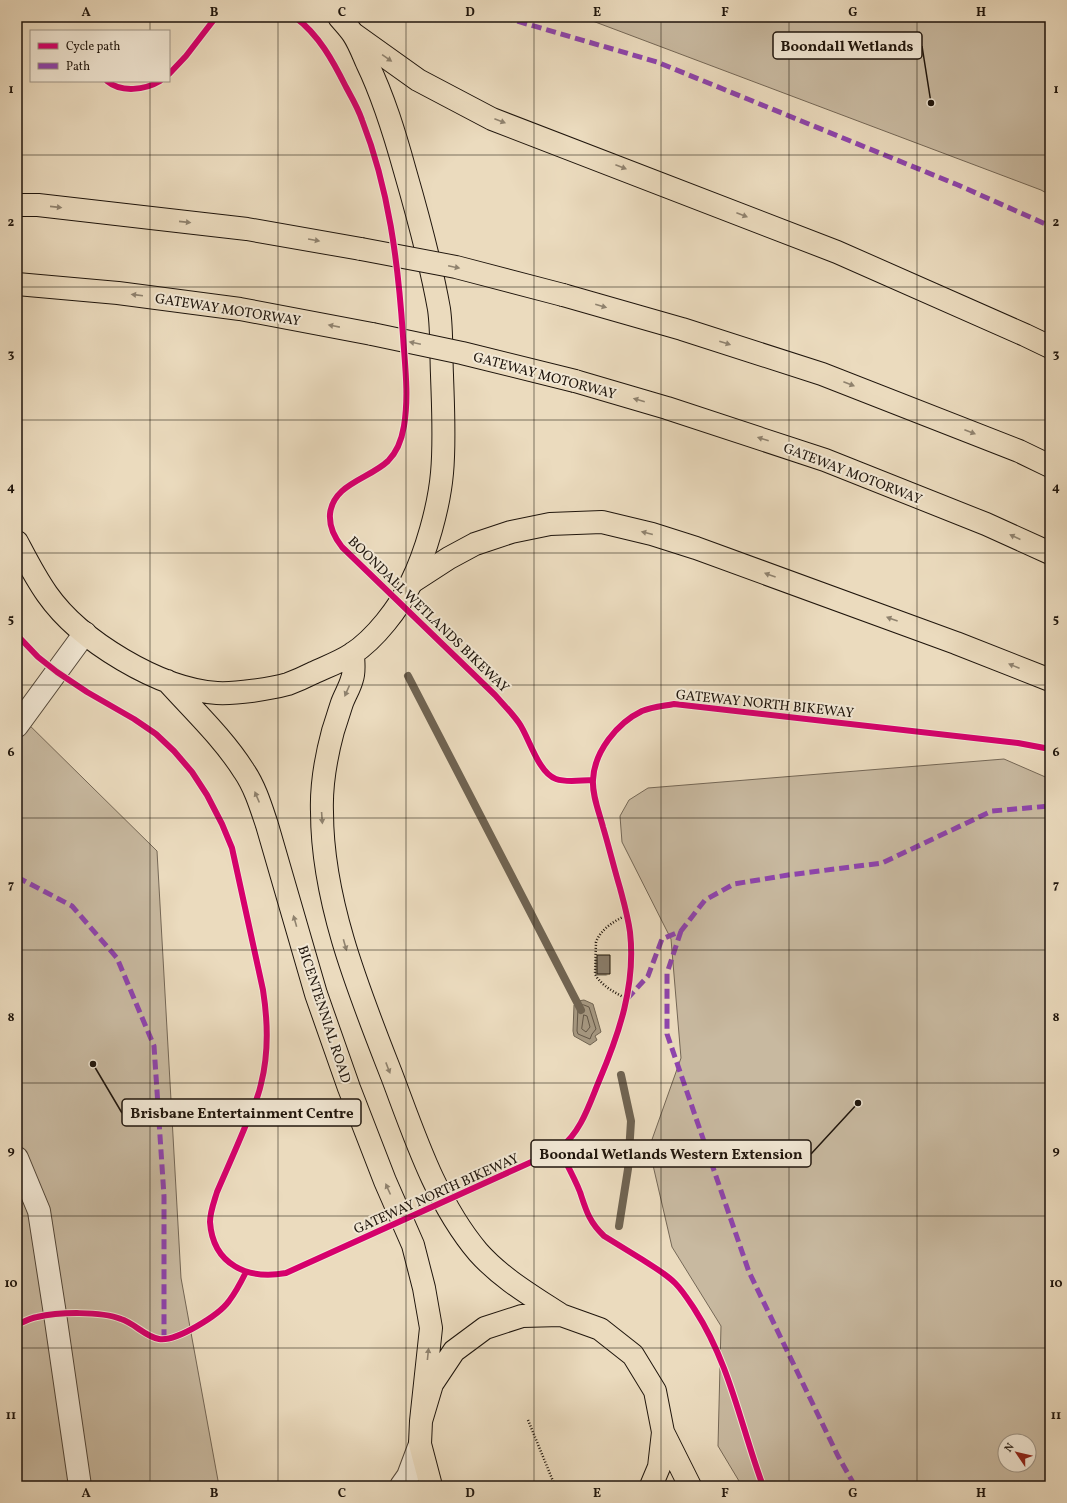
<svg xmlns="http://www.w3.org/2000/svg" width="1067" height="1503" viewBox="0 0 1067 1503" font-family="Vollkorn,serif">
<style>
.green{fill:#c8b9a0;stroke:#746756;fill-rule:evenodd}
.water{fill:#a69881;stroke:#706452}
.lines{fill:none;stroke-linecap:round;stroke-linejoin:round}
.shore{stroke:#625646;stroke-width:1}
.stream{stroke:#706452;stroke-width:8}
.building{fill:#897c69;stroke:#1f150c;filter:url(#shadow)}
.minor-casing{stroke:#524638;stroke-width:24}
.major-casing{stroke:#1f150c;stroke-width:24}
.highway-casing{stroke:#1f150c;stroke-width:24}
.path{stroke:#1f150c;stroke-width:2.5;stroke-dasharray:1 2;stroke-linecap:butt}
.minor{stroke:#f2e8d5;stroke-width:22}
.major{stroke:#ebdbbe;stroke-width:22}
.highway{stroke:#ebdbbe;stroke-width:22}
.highway-bridge-casing{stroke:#1f150c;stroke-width:24;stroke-linecap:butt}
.highway-bridge{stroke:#ebdbbe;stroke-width:22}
.quiet{stroke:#8e44ad;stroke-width:5;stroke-dasharray:10 5;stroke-linecap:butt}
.cycleway-casing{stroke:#f2e8d5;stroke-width:8}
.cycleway{stroke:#d6006c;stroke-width:6}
.oneway{fill:#8f826e}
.grid{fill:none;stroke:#1f150c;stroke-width:1;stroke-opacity:0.55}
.labels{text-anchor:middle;stroke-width:4;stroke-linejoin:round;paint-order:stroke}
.street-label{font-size:14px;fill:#1f150c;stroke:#f2e8d5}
.leader{fill:none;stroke:#1f150c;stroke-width:1.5}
.callout-dot{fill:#1f150c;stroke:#f2e8d5;stroke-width:1.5}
.callout{fill:#f2e8d5;stroke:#1f150c;stroke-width:1.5}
.callout-label{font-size:15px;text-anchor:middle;font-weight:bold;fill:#1f150c}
.neatline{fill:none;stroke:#1f150c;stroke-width:1.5}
.grid-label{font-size:13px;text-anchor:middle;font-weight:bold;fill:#1f150c}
</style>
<defs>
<filter id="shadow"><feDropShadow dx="-3.5" dy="3.5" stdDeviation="0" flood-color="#0004"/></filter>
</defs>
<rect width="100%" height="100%" fill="#ebdbbe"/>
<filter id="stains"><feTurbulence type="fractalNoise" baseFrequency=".005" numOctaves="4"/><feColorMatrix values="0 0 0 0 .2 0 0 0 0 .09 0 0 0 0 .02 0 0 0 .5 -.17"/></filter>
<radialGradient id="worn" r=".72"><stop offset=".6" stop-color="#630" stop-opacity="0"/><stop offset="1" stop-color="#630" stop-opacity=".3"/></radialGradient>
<path class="green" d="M582 17H1050V195L1041 190Z
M17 713 157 851 181 1278 219 1486H17Z
M1004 759 1050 779V1486H742L718 1446 721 1326 672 1247 649 1148 681 1058 671 939 622 842 620 816 629 800 648 788ZM1005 1441H1029V1465H1005Z"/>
<path class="water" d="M584 1000 593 1004 601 1032 595 1036 597 1040 590 1045 574 1036 573 1031 574 1005 578 1001Z"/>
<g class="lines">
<path class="shore" d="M584 1005 589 1007 596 1029 592 1034 590 1039 578 1034 577 1031 578 1007 580 1005Z
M584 1015 587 1016 590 1027 586 1032 582 1029Z"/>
<path class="stream" d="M408 676 581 1010
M619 1226 628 1169 631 1121 621 1075"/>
</g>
<path class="building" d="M597 955H610V974H597Z"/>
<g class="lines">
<defs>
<path id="minor" d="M17 726 85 633
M17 1158 39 1211 55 1314 80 1486
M401 1486 408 1476 420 1444"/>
<path id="major" d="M17 542C26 559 35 577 47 594 80 641 159 689 217 693 236 694 270 689 288 684 296 681 305 677 313 673 326 667 340 662 352 654 375 639 399 608 411 583 426 553 439 507 442 473 445 441 443 407 442 375 441 354 442 330 439 309 431 264 418 216 405 171 395 135 384 98 367 63 363 54 359 43 353 34 349 28 344 23 339 17
M353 653C353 661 355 672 352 679 350 687 345 695 342 703 339 712 336 722 333 731 326 757 321 785 322 812 322 902 360 994 392 1076 415 1137 436 1202 478 1252 501 1278 532 1296 561 1315
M167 681C194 711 223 738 244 771 255 787 261 807 267 825L316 994 349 1088 385 1181 413 1245 424 1288 431 1328 421 1421
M663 1432 690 1486
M431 1486 420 1444 421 1421 432 1384 454 1351 485 1328 522 1316 561 1315 600 1329 633 1355 655 1391 663 1432 659 1467 651 1486"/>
<path id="highway" d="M355 35 418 80 492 119 837 252 1025 335 1050 347
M17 205H38L247 229 361 249
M17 284 118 293 240 309 372 334
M563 295 682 329 822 374 1019 451 1050 466
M575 381 667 408 825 460 986 524 1050 553
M412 582 449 558 475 544 511 532 550 524 602 522 652 534 696 548 956 643 1050 680"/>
</defs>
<use href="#minor" class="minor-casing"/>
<use href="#major" class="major-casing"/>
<use href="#highway" class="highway-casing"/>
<path class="path" d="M627 915C614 921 601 929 596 942L595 974C601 986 616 993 627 999
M528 1420 555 1486"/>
<use href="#minor" class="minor"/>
<use href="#major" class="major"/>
<use href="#highway" class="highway"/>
<defs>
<path id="highway-bridge" d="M361 249 456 267 563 295
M372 334 462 353 575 381"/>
</defs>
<use href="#highway-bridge" class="highway-bridge-casing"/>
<use href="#highway-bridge" class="highway-bridge"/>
<path class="quiet" d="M503 17 657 62 958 185 1050 226
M17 877 72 906 117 958 154 1046 164 1196V1339
M681 931 667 973V1034L749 1272 838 1456 855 1486
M627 999 648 976 662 939 681 931 705 900 734 884 788 875 882 863 992 811 1050 806"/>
<defs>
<path id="cycleway" d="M295 17C319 35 333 61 346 87 352 98 358 108 362 120 389 189 398 262 403 336 405 366 409 396 404 426 402 438 397 452 388 461 369 479 333 484 330 514 329 527 334 537 342 547L495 695C503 704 512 713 519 723 529 737 538 773 556 779 567 783 581 780 593 780
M169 74 186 56 216 17
M107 81C121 93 145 90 160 81
M17 635 38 657 57 672 87 692 134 719 156 734 174 751 192 772 207 795 222 824 232 848 263 990C268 1022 269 1053 261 1084 258 1099 251 1113 245 1127 236 1149 226 1171 217 1192 214 1202 210 1212 210 1222 213 1265 248 1280 286 1273L538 1159C545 1156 553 1153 560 1148 581 1132 589 1105 599 1081 619 1034 636 985 630 932 628 917 624 903 620 888 614 868 609 847 603 827 599 812 592 795 593 780 594 752 617 723 642 711 652 707 664 706 674 704L1018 743 1050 749
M559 1149C566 1163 574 1177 580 1192 586 1210 589 1222 604 1236 617 1244 630 1252 643 1260 654 1267 666 1274 675 1283 683 1291 689 1301 695 1310 730 1364 741 1427 763 1486
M17 1325C23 1322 30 1318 37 1317 58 1312 101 1311 121 1319 134 1323 146 1337 159 1339 176 1342 219 1315 229 1301 236 1292 241 1282 246 1272"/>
</defs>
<use href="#cycleway" class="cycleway-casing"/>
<use href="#cycleway" class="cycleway"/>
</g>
<defs><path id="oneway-solid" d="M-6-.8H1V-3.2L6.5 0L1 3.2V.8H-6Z"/></defs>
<g class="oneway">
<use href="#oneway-solid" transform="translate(387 58) rotate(35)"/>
<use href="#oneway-solid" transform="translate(500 121) rotate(21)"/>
<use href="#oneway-solid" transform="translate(621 167) rotate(21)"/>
<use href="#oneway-solid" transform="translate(56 207) rotate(6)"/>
<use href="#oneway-solid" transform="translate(742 215) rotate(21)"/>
<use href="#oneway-solid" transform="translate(185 222) rotate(6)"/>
<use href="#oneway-solid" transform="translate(314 240) rotate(10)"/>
<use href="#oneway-solid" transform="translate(454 267) rotate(12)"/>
<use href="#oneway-solid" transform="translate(137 295) rotate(-173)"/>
<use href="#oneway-solid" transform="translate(601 306) rotate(16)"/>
<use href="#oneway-solid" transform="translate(334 326) rotate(-169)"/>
<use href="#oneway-solid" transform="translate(415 343) rotate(-168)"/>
<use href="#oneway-solid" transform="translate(725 343) rotate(18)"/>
<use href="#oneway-solid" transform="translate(849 384) rotate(21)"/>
<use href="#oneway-solid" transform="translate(639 400) rotate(-164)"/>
<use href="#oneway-solid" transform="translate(970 432) rotate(21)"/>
<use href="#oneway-solid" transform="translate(763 439) rotate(-162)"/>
<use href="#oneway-solid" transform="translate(647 533) rotate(-166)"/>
<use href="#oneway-solid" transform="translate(1015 537) rotate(-155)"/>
<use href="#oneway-solid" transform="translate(770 575) rotate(-160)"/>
<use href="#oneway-solid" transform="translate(892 619) rotate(-160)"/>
<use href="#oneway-solid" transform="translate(1014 666) rotate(-158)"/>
<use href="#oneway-solid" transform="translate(347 691) rotate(114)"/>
<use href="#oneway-solid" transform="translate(257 797) rotate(-113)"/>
<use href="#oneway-solid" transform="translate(322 818) rotate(86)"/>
<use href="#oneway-solid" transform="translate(295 921) rotate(-106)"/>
<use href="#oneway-solid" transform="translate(345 945) rotate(74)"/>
<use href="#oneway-solid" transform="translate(388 1068) rotate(69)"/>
<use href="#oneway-solid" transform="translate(388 1189) rotate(-114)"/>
<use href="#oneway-solid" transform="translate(428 1354) rotate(-84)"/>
</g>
<path class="grid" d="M150 17V31M278 17V1486M406 17V1486M534 17V1486M661 17V1486M789 17V1486M917 17V1486M150 81V1486M17 155H1050M17 287H1050M17 420H1050M17 553H1050M17 685H1050M17 818H1050M17 950H1050M17 1083H1050M17 1216H1050M17 1348H1050"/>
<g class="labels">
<g class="street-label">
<text transform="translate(228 309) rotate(9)" y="5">GATEWAY MOTORWAY</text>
<text transform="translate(545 375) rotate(15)" y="5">GATEWAY MOTORWAY</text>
<text transform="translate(853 473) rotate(21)" y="5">GATEWAY MOTORWAY</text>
<text transform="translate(429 614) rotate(44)" y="5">BOONDALL WETLANDS BIKEWAY</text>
<text transform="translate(765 703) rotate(6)" y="5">GATEWAY NORTH BIKEWAY</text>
<text transform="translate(325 1014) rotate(72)" y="5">BICENTENNIAL ROAD</text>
<text transform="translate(436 1193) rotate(-24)" y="5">GATEWAY NORTH BIKEWAY</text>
</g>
</g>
<path class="leader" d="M931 103L922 46M93 1064L122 1113M858 1103L811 1154"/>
<g class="callout-dot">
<circle cx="931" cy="103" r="4"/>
<circle cx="93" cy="1064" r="4"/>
<circle cx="858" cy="1103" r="4"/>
</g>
<g class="callout">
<rect x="773" y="32" width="149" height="27" rx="4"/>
<rect x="122" y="1099" width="239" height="27" rx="4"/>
<rect x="531" y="1140" width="280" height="27" rx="4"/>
</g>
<g class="callout-label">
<text x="847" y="51">Boondall Wetlands</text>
<text x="242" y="1118">Brisbane Entertainment Centre</text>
<text x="671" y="1159">Boondal Wetlands Western Extension</text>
</g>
<rect width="1067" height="1503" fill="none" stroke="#ebdbbe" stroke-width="44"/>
<rect x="30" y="30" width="140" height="52" fill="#f2e8d5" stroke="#9e9485"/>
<rect x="38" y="43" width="20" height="6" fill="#d6006c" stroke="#9e9485"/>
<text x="66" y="50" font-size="12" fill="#1f150c">Cycle path</text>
<rect x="38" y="63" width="20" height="6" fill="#8e44ad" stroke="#9e9485"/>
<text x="66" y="70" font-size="12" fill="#1f150c">Path</text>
<g transform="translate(1017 1453) rotate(305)"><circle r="19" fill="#f2e8d5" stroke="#9e9485"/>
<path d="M0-3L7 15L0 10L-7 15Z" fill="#8f2418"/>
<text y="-6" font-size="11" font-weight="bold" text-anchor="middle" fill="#1f150c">N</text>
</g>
<rect x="22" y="22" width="1023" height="1459" class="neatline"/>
<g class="grid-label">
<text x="86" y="16">A</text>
<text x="214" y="16">B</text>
<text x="342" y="16">C</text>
<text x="470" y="16">D</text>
<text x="597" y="16">E</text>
<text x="725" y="16">F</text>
<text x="853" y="16">G</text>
<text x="981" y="16">H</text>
<text x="11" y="93">1</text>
<text x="1056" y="93">1</text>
<text x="11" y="226">2</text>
<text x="1056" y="226">2</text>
<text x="11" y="358">3</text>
<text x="1056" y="358">3</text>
<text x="11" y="491">4</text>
<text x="1056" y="491">4</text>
<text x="11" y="623">5</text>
<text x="1056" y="623">5</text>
<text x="11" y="756">6</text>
<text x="1056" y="756">6</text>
<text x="11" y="889">7</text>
<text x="1056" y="889">7</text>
<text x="11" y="1021">8</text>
<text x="1056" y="1021">8</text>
<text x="11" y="1154">9</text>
<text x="1056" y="1154">9</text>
<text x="11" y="1287">10</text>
<text x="1056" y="1287">10</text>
<text x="11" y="1419">11</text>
<text x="1056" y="1419">11</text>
<text x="86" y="1497">A</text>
<text x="214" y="1497">B</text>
<text x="342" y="1497">C</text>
<text x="470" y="1497">D</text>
<text x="597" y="1497">E</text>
<text x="725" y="1497">F</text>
<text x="853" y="1497">G</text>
<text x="981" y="1497">H</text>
</g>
<rect width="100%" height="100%" filter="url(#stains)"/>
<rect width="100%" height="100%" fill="url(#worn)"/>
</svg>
